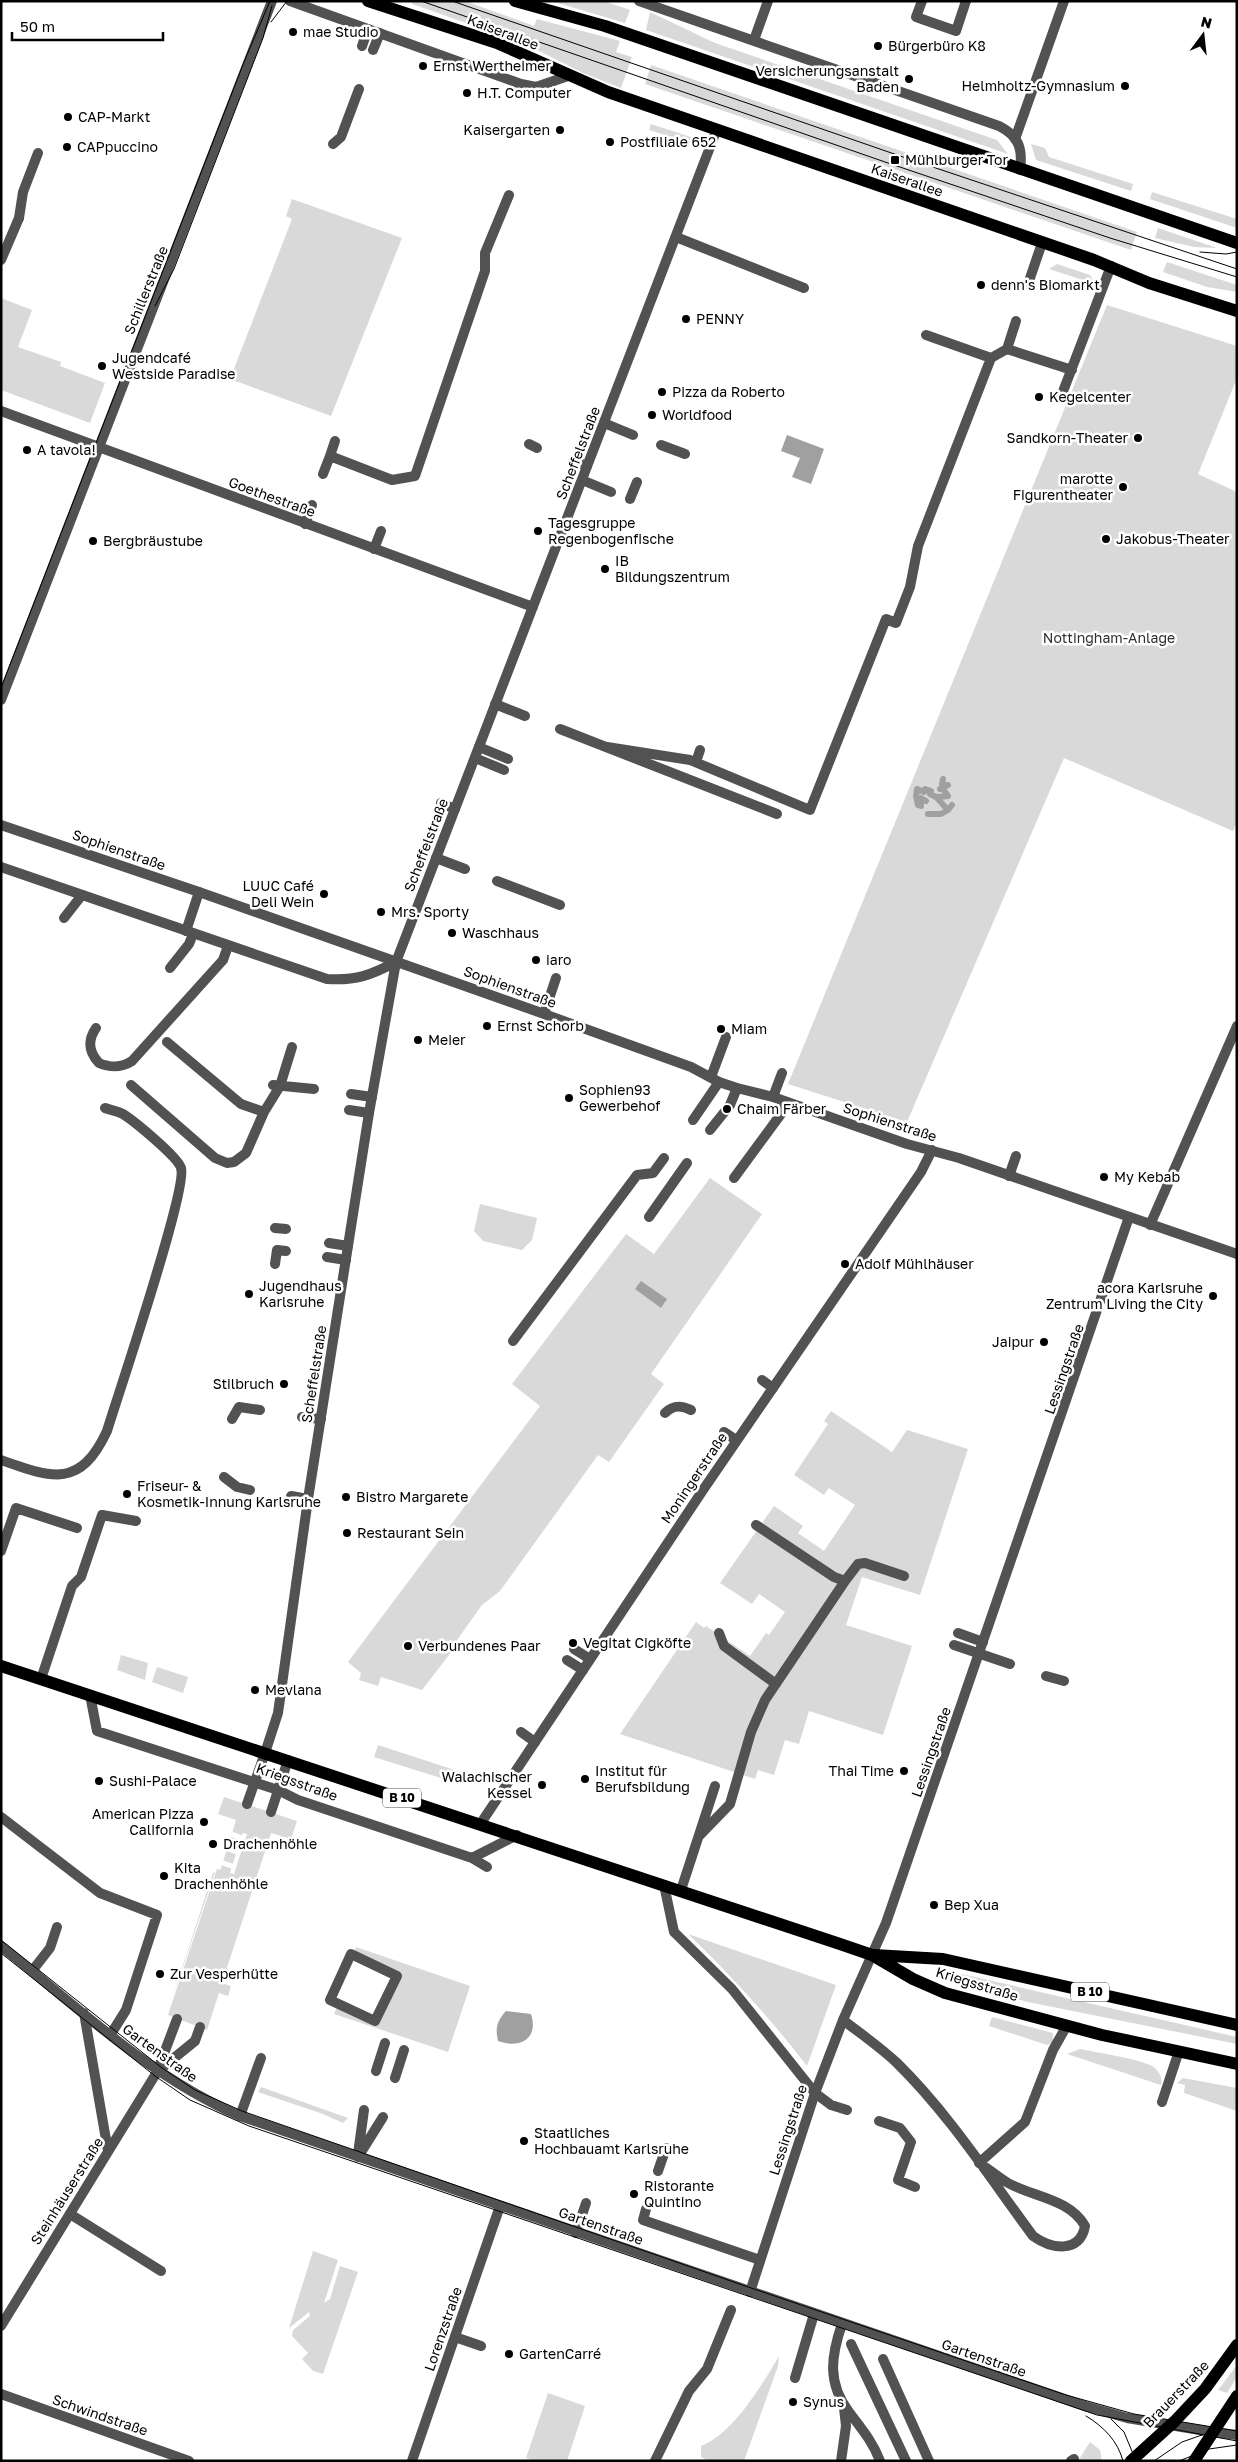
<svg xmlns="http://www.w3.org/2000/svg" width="1238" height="2462" viewBox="0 0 1238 2462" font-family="'Golos Text',sans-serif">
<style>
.green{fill:#d9d9d9}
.water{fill:#a0a0a0}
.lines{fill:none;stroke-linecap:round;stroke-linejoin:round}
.stream{stroke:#a0a0a0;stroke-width:6}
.tertiary-tunnel{stroke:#d9d9d9;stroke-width:10;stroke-dasharray:10 5;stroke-linecap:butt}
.service{stroke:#525252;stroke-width:10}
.pedestrian{stroke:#525252;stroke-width:10}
.minor{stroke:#525252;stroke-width:10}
.tertiary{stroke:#525252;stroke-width:10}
.primary{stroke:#000;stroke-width:12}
.tram{stroke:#000;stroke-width:1}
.poi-dot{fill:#000;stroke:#fff;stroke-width:2}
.labels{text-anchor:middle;stroke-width:5;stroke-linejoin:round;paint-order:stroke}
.shield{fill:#fff;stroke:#4c4c4c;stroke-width:1}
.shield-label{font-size:12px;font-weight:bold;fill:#000}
.poi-label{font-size:14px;fill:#000;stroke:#fff;text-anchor:start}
.street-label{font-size:14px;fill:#000;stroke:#fff}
.park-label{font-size:14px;fill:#303030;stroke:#fff}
</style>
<rect width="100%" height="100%" fill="#fff"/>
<path class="green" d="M413 1H465L534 26 537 19 620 41 616 52 632 57 621 88 583 73 521 42 412 4Z
M551 1H604L630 10 625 23Z
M650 12 715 43 997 140 1008 154 646 30Z
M651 65 1137 232 1131 250 645 84Z
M651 124 697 139 701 146 649 130Z
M1031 144 1045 148 1049 157 1133 184 1131 191 1036 160Z
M1152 192 1237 219V228L1150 199Z
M292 199 402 238 331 416 230 379 292 219 286 216Z
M1158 228 1217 248 1194 247 1155 238Z
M1167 262 1237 285V292L1207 287 1163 272Z
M1057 264 1090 275 1095 284 1049 269Z
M1 298 32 310 18 347 61 362 60 366 105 383 90 423 1 390Z
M1107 305 1237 346V378L1198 474 1237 492V822L1233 831 1064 758 907 1122 788 1084Z
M710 1178 762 1214 651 1374 664 1384 609 1462 598 1455 500 1591 482 1605 457 1640 459 1642 422 1690 381 1677 378 1686 359 1680 361 1673 348 1662 540 1406 512 1384 626 1234 654 1254Z
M480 1204 537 1218 532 1240 522 1250 483 1241 474 1231Z
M831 1411 892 1452 907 1430 968 1449 920 1595 862 1577 846 1625 912 1646 883 1735 809 1711 799 1744 785 1740 774 1775 758 1770 755 1779 620 1734 696 1622 704 1628 706 1626 750 1656 766 1633 769 1635 785 1612 759 1594 752 1604 720 1583 774 1506 803 1526 798 1533 824 1551 855 1505 829 1488 824 1495 794 1475 828 1424 824 1421Z
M121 1655 148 1663 145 1680 117 1670Z
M157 1667 188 1677 183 1693 152 1682Z
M378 1745 464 1773 460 1784 374 1757Z
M224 1797 297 1821 291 1839 271 1833 222 1983 231 1986 228 1996 219 1993 207 2030 168 2015 217 1869 234 1874 247 1834 233 1830 236 1820 218 1814Z
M215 1872 168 2011 213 1873Z
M688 1934 836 1985 807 2066C770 2018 731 1975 688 1934Z
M356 1947 470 1986 448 2052 334 2014 338 2004 375 2021 397 1976 354 1955Z
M940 1969 1237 2037V2044L1028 2002 938 1978 935 1975 937 1971Z
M992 2017 1053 2033V2043L1047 2045 989 2026Z
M1080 2049C1098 2053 1136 2058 1152 2066 1159 2070 1163 2078 1161 2085L1067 2054Z
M1183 2078 1237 2088V2111L1184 2093 1185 2085 1177 2083Z
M261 2087 348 2118 343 2123 323 2114 258 2092Z
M313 2251 338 2260 324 2303 330 2299 340 2266 358 2272 323 2374 313 2371 302 2359 308 2353 292 2336 293 2330 310 2316 309 2312 289 2328Z
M779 2356 778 2366 744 2461H708L701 2457V2446C733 2434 762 2385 779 2356Z
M1237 2365V2377L1227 2393 1218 2390Z
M548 2393 585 2406 567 2461H534L526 2458Z
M1090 2442 1100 2450 1102 2461H1078Z"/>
<path class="water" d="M787 435 824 449 811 484 792 477 800 458 781 451Z
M641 1281 667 1299 661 1308 635 1289Z
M506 2011 531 2014C539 2039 520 2049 498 2041 495 2028 497 2021 506 2011Z"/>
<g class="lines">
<path class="stream" d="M938 797 948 796 943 789H940L948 785 942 784 943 779
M937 798 948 810 952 805
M926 801 921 798V806L918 805 916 796 917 789 924 792 925 789 931 791 930 794 940 799
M928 814H941L948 810"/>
<path class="tertiary-tunnel" d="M177 2019 247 1804
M200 2027 271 1812"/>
<path class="service" d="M922 1 916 17 956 31 966 1
M362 46 368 29
M373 50 380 33
M333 144 341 137 359 89
M19 218 23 192 38 153
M676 237 804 288
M1028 284 1042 243
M926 335 991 358
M1007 349 1016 321
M1062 394 1111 266
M604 423 633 435
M529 444 537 448
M661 445 685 454
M330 456 335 441
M573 461 587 466
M323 474 330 456 392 480 415 476 485 271V253L509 195
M582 480 611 492
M630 499 637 482
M305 524 312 505
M374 549 381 531
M495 704 525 716
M560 729 777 814
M479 747 508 759
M607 747 690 760 810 810 886 619 896 623 910 587 918 546 991 358 1007 349 1072 370
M475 758 504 770
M696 762 700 750
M441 803 455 809
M436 858 465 869
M497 881 560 905
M64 918 82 895
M186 931 199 892
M170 968 189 944 193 934
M544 1014 556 978
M96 1028C87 1041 89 1052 99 1063 111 1068 121 1068 132 1061L223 960 228 946
M167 1042 241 1104 264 1112
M711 1077 726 1037
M131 1085 215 1158 227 1163 234 1162 246 1153 264 1112 280 1086 292 1047
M273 1085 314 1089
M351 1094 372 1097
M773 1097 782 1073
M349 1110 369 1113
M693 1120 719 1082
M710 1130 730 1105 737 1088
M1009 1176 1016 1156
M734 1178 781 1114 787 1102
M649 1217 687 1163
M275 1228 286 1229
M329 1243 348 1246
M327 1257 346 1260
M275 1264 277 1250 286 1251
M513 1341 637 1175 653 1173 664 1158
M762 1380 773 1388
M665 1413C673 1405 681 1405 691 1410
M302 1417 321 1419
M232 1419 239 1407 260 1410
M724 1432 736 1440
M1 1460C52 1478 80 1489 107 1431 118 1395 188 1188 181 1168 178 1157 134 1121 123 1114 118 1111 110 1110 105 1108
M224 1477 237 1487 250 1490
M291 1496 308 1499
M1 1551 16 1508 77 1528
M845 1581 858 1564 865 1563 904 1576
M719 1633 724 1646 776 1684
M958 1633 983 1642
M954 1645 1010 1664
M574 1649 590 1659
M567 1660 583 1670
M1046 1676 1064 1681
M41 1679 72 1586 81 1577 102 1515 136 1521
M90 1695 97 1731 278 1790 298 1800 472 1858 517 1835
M521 1732 535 1742
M1 1817 100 1893 157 1915 126 2010 111 2034
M699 1836 730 1804 751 1732 765 1700 845 1581 834 1577 756 1525
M472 1858 487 1867
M681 1890 715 1786
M32 1971 50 1948 57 1927
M843 2020C861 2034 880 2047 897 2063 949 2114 990 2178 1033 2236 1051 2249 1080 2254 1085 2226 1070 2199 1033 2197 1008 2183 998 2177 989 2169 979 2163L1025 2122 1053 2050 1066 2027
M376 2071 385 2043
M395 2078 404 2050
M815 2093 831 2105 847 2110
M1162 2102 1179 2051
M240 2116 261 2058
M879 2121 900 2128 911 2142 898 2180 915 2187
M358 2154 364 2110
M358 2157 383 2117
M658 2171 666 2148
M646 2209 643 2220 760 2260
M70 2214 161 2271
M576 2233 586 2203
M842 2324C831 2356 827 2383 849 2412 861 2428 873 2442 880 2461
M455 2337 481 2346
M851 2344 906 2461
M883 2359 929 2461
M795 2378 814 2314
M655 2461 689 2391 707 2369 731 2310
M841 2461 846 2426 844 2408"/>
<path class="pedestrian" d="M1015 139 1064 1
M351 1954 397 1976 375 2021 330 2000Z
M1071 2461 1074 2459"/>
<path class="minor" d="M290 1 521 84 536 87 568 76
M639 1 999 126C1019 136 1023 149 1020 170
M754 40 768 1
M1 260 19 218
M1 411 533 607
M1 700 272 1
M1 825 199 892 533 1010 691 1067 719 1082 737 1088 773 1097 907 1144 959 1158 1237 1254
M1 867 327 979C356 981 371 975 396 962
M1150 1225 1237 1026
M265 1753 278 1713 308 1499 369 1113 396 962 717 129
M481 1823 703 1490 921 1172 932 1150
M664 1885 674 1932 732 1989 815 2093
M750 2292 815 2093 843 2020 886 1923 1129 1217
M1 2394 189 2461
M1212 2432 1237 2435
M412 2461 500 2206"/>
<path class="tertiary" d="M247 1804 265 1753
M271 1812 288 1760
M1 1946C77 2007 150 2077 240 2116L1085 2406 1127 2418 1212 2432
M84 2013 108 2151
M158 2071 195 2041 200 2027
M1 2326 157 2072 177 2019"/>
<path class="primary" d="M368 1 497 43 608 92 1094 260 1149 283 1237 311
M515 1 605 26 1237 243
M1 1666 840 1944 872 1955 913 1979 945 1993 1102 2035 1237 2064
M874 1955 943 1959 1237 2025
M1131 2461 1175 2421 1205 2389 1237 2345
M1194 2461 1237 2396"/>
<path class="tram" d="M421 1 888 163 1110 238 1237 277
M452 1 903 157 1237 269
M271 22 287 1
M1200 252 1226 254 1237 252
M155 306 174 269 263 38 272 6
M1 688 244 62 270 1
M1 1940 162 2068 195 2090 242 2111 751 2288 1066 2395 1134 2414 1237 2431
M1 1953 155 2076 190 2100 249 2126 1097 2415 1237 2441
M1086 2416C1103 2426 1118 2441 1123 2461
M1111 2419 1124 2432 1136 2461
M1154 2461 1182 2442 1202 2435
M1179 2461 1209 2449 1237 2445"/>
</g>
<g class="poi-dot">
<circle cx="293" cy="32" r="5"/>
<circle cx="878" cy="46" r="5"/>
<circle cx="423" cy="66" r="5"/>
<circle cx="909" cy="79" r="5"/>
<circle cx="1125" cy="86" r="5"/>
<circle cx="467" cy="93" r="5"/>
<circle cx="68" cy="117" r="5"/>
<circle cx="560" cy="130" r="5"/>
<circle cx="610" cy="142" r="5"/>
<circle cx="67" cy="147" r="5"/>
<rect x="890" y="155" width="10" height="10" rx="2.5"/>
<circle cx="981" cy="285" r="5"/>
<circle cx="686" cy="319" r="5"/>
<circle cx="102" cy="366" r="5"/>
<circle cx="662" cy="392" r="5"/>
<circle cx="1039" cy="397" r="5"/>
<circle cx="652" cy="415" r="5"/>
<circle cx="1138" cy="438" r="5"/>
<circle cx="27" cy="450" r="5"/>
<circle cx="1123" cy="487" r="5"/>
<circle cx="538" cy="531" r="5"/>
<circle cx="1106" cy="539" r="5"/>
<circle cx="93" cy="541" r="5"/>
<circle cx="605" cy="569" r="5"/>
<circle cx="324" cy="894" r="5"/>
<circle cx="381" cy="912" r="5"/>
<circle cx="452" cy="933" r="5"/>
<circle cx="536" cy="960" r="5"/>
<circle cx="487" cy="1026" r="5"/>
<circle cx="721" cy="1029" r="5"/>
<circle cx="418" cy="1040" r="5"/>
<circle cx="569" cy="1098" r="5"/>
<circle cx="727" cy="1109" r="5"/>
<circle cx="1104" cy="1177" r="5"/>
<circle cx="845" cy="1264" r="5"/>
<circle cx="249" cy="1294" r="5"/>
<circle cx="1213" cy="1296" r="5"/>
<circle cx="1044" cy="1342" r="5"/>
<circle cx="284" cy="1384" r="5"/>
<circle cx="127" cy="1494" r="5"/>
<circle cx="346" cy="1497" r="5"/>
<circle cx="347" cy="1533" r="5"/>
<circle cx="573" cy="1643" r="5"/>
<circle cx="408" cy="1646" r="5"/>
<circle cx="255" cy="1690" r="5"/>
<circle cx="904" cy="1771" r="5"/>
<circle cx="585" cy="1779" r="5"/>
<circle cx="99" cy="1781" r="5"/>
<circle cx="542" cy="1785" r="5"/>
<circle cx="204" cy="1822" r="5"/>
<circle cx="213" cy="1844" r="5"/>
<circle cx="164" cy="1876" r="5"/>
<circle cx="934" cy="1905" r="5"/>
<circle cx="160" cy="1974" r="5"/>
<circle cx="524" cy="2141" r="5"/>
<circle cx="634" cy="2194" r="5"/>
<circle cx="509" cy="2354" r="5"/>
<circle cx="793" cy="2402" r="5"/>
</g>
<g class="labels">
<g class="shield">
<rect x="383" y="1788.5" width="38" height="19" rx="4"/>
<rect x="1071" y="1982.5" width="38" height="19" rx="4"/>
</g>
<g class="shield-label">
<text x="402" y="1802">B 10</text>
<text x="1090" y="1996">B 10</text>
</g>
<g class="poi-label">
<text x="303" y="37">mae Studio</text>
<text x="888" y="51">Bürgerbüro K8</text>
<text x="433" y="71">Ernst Wertheimer</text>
<text x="899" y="76" text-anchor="end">Versicherungsanstalt<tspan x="899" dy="16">Baden</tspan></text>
<text x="1115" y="91" text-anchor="end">Helmholtz-Gymnasium</text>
<text x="477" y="98">H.T. Computer</text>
<text x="78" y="122">CAP-Markt</text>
<text x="550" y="135" text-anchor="end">Kaisergarten</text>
<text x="620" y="147">Postfiliale 652</text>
<text x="77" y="152">CAPpuccino</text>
<text x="905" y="165">Mühlburger Tor</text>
<text x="991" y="290">denn's Biomarkt</text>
<text x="696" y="324">PENNY</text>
<text x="112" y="363">Jugendcafé<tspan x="112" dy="16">Westside Paradise</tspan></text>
<text x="672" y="397">Pizza da Roberto</text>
<text x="1049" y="402">Kegelcenter</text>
<text x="662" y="420">Worldfood</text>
<text x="1128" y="443" text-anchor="end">Sandkorn-Theater</text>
<text x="37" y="455">A tavola!</text>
<text x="1113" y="484" text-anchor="end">marotte<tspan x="1113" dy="16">Figurentheater</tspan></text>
<text x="548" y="528">Tagesgruppe<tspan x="548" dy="16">Regenbogenfische</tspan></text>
<text x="1116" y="544">Jakobus-Theater</text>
<text x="103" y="546">Bergbräustube</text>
<text x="615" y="566">IB<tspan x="615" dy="16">Bildungszentrum</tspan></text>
<text x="314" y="891" text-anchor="end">LUUC Café<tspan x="314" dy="16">Deli Wein</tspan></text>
<text x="391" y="917">Mrs. Sporty</text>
<text x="462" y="938">Waschhaus</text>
<text x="546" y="965">iaro</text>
<text x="497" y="1031">Ernst Schorb</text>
<text x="731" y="1034">Miam</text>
<text x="428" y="1045">Meier</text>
<text x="579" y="1095">Sophien93<tspan x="579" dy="16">Gewerbehof</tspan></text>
<text x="737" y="1114">Chaim Färber</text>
<text x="1114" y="1182">My Kebab</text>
<text x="855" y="1269">Adolf Mühlhäuser</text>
<text x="259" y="1291">Jugendhaus<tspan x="259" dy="16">Karlsruhe</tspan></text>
<text x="1203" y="1293" text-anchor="end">acora Karlsruhe<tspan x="1203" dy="16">Zentrum Living the City</tspan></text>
<text x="1034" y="1347" text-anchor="end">Jaipur</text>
<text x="274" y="1389" text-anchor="end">Stilbruch</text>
<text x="137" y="1491">Friseur- &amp;<tspan x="137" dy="16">Kosmetik-Innung Karlsruhe</tspan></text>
<text x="356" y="1502">Bistro Margarete</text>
<text x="357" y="1538">Restaurant Sein</text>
<text x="583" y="1648">Vegitat Cigköfte</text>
<text x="418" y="1651">Verbundenes Paar</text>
<text x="265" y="1695">Mevlana</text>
<text x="595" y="1776">Institut für<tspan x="595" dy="16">Berufsbildung</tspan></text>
<text x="894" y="1776" text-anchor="end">Thai Time</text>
<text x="532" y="1782" text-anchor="end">Walachischer<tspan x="532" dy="16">Kessel</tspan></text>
<text x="109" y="1786">Sushi-Palace</text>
<text x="194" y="1819" text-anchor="end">American Pizza<tspan x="194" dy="16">California</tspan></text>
<text x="223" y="1849">Drachenhöhle</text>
<text x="174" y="1873">Kita<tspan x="174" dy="16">Drachenhöhle</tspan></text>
<text x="944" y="1910">Bep Xua</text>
<text x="170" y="1979">Zur Vesperhütte</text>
<text x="534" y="2138">Staatliches<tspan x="534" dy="16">Hochbauamt Karlsruhe</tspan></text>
<text x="644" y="2191">Ristorante<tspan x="644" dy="16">Quintino</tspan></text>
<text x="519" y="2359">GartenCarré</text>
<text x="803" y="2407">Synus</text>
</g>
<g class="street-label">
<text transform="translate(503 32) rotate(21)" y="5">Kaiserallee</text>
<text transform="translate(907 180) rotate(19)" y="5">Kaiserallee</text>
<text transform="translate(146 290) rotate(-68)" y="5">Schillerstraße</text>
<text transform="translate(578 453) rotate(-69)" y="5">Scheffelstraße</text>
<text transform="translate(272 497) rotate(20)" y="5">Goethestraße</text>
<text transform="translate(426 845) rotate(-69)" y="5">Scheffelstraße</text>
<text transform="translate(119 850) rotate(19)" y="5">Sophienstraße</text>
<text transform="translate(510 987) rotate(20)" y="5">Sophienstraße</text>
<text transform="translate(890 1122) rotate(18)" y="5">Sophienstraße</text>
<text transform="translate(1064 1369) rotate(-71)" y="5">Lessingstraße</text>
<text transform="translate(314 1374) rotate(-81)" y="5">Scheffelstraße</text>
<text transform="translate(694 1478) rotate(-56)" y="5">Moningerstraße</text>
<text transform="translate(931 1752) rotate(-71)" y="5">Lessingstraße</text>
<text transform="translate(297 1782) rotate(20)" y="5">Kriegsstraße</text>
<text transform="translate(977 1984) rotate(17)" y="5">Kriegsstraße</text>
<text transform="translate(160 2053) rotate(36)" y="5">Gartenstraße</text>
<text transform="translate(788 2130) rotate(-72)" y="5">Lessingstraße</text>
<text transform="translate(67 2191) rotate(-58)" y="5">Steinhäuserstraße</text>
<text transform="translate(601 2226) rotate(19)" y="5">Gartenstraße</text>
<text transform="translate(443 2329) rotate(-71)" y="5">Lorenzstraße</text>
<text transform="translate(984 2358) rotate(19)" y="5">Gartenstraße</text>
<text transform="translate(1176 2394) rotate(-46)" y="5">Brauerstraße</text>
<text transform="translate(100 2415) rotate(19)" y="5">Schwindstraße</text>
</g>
<g class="park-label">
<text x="1109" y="643">Nottingham-Anlage</text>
</g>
</g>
<rect width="1238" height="2462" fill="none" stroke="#000000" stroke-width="5"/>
<g transform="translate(1203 35) rotate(15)" stroke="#ffffff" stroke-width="4" paint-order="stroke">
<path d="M0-4L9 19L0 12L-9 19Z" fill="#000000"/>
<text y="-8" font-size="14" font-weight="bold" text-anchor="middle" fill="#000000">N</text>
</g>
<path d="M12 32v8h151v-8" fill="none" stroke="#000000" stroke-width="2.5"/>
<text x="20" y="32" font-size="15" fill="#000000" stroke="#ffffff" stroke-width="4" paint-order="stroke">50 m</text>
</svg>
